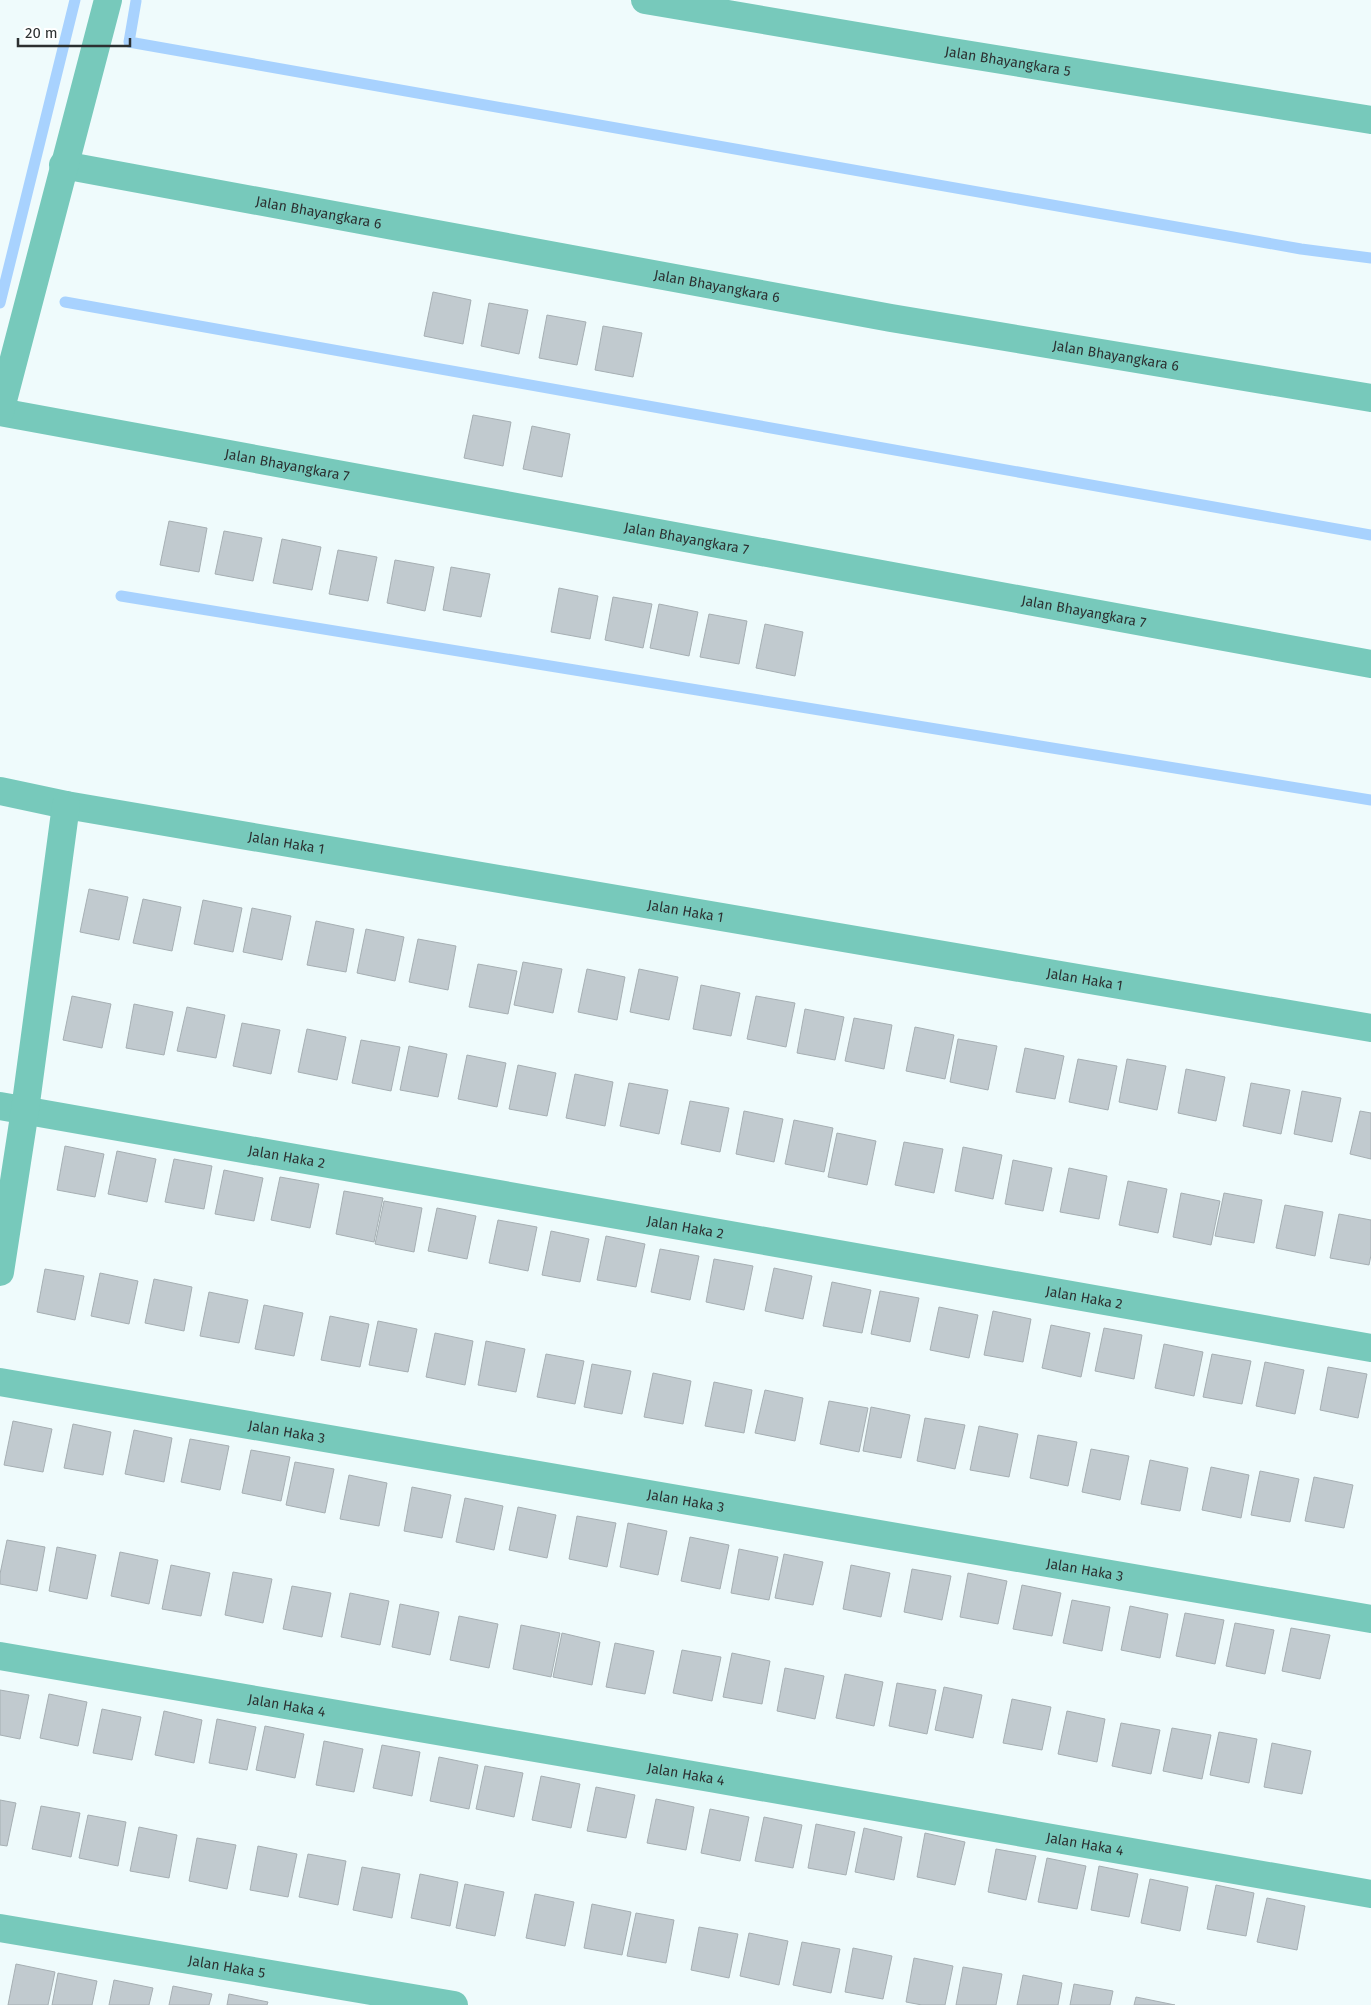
<svg xmlns="http://www.w3.org/2000/svg" width="1371" height="2005" viewBox="0 0 1371 2005" font-family="'Fira Sans',sans-serif">
<style>
.lines{fill:none;stroke-linecap:round;stroke-linejoin:round}
.stream{stroke:#a8d2fe;stroke-width:11}
.building{fill:#c1cacf;stroke:#a6afb3}
.minor{stroke:#77c9bb;stroke-width:28}
.labels{text-anchor:middle;stroke-width:4;stroke-linejoin:round;paint-order:stroke}
.street-label{font-size:14px;fill:#2c3031;stroke:#fff}
</style>
<rect width="100%" height="100%" fill="#effbfc"/>
<g class="lines">
<path class="stream" d="M136 1 129 42 1301 249 1371 258
M65 302 1371 535
M0 303 75 0
M121 596 1371 800"/>
</g>
<path class="building" d="M433 292 471 300 463 344 424 336Z
M489 303 528 310 519 354 481 346Z
M547 315 586 322 577 365 539 358Z
M603 326 642 333 633 377 595 370Z
M473 415 511 422 503 466 464 458Z
M532 426 570 434 562 477 523 469Z
M169 521 207 528 199 572 160 565Z
M224 531 262 538 253 581 215 574Z
M282 539 321 547 312 590 273 583Z
M338 550 377 557 368 601 329 594Z
M395 560 434 567 425 611 387 603Z
M451 567 490 574 481 617 443 610Z
M559 588 598 596 590 639 551 632Z
M613 597 652 604 643 648 605 640Z
M659 604 698 612 689 656 650 648Z
M709 614 747 621 739 664 700 657Z
M765 624 803 632 795 676 756 668Z
M89 889 128 897 119 940 80 932Z
M143 899 181 907 172 951 133 943Z
M203 900 242 908 233 952 194 944Z
M252 908 291 916 282 960 243 952Z
M316 921 354 929 346 972 307 965Z
M366 929 404 937 395 981 357 973Z
M418 939 456 946 448 990 409 982Z
M523 962 562 969 553 1013 514 1005Z
M478 964 517 971 508 1014 469 1007Z
M587 969 625 977 617 1020 578 1012Z
M639 969 678 977 669 1020 630 1012Z
M701 985 740 993 731 1036 693 1029Z
M72 996 111 1004 102 1048 63 1040Z
M756 996 795 1003 786 1047 747 1039Z
M134 1004 173 1012 164 1055 126 1048Z
M187 1007 225 1015 216 1058 177 1051Z
M805 1009 844 1017 835 1060 797 1053Z
M854 1018 892 1025 884 1069 845 1061Z
M242 1023 280 1030 271 1074 233 1066Z
M915 1027 954 1035 945 1079 906 1071Z
M307 1029 346 1037 337 1080 298 1072Z
M958 1039 997 1046 988 1090 950 1082Z
M361 1040 400 1047 391 1091 352 1083Z
M409 1046 447 1054 438 1097 400 1090Z
M1025 1048 1064 1056 1055 1099 1016 1092Z
M467 1055 506 1063 497 1107 458 1099Z
M1078 1059 1117 1066 1108 1110 1069 1102Z
M1127 1059 1166 1066 1157 1110 1119 1102Z
M518 1065 556 1073 547 1116 509 1109Z
M1186 1069 1225 1077 1216 1121 1178 1113Z
M575 1074 613 1082 605 1126 566 1118Z
M629 1083 668 1090 659 1134 620 1126Z
M1251 1083 1290 1090 1281 1134 1243 1126Z
M1302 1091 1341 1098 1332 1142 1294 1134Z
M690 1101 729 1108 720 1152 681 1144Z
M744 1111 783 1119 774 1162 736 1154Z
M1360 1111 1371 1113V1159L1350 1154Z
M794 1120 833 1128 824 1172 785 1164Z
M837 1133 876 1141 867 1185 828 1177Z
M904 1142 943 1149 934 1193 895 1185Z
M65 1146 104 1154 95 1197 57 1190Z
M963 1147 1002 1155 993 1199 955 1191Z
M117 1151 156 1159 147 1202 108 1194Z
M174 1159 212 1166 204 1209 165 1202Z
M1013 1160 1052 1168 1043 1211 1005 1204Z
M1069 1168 1107 1176 1099 1219 1060 1212Z
M224 1170 263 1178 254 1221 215 1214Z
M280 1177 319 1184 310 1228 271 1220Z
M1128 1181 1167 1189 1158 1233 1119 1225Z
M344 1191 383 1198 374 1242 336 1234Z
M1181 1193 1220 1201 1211 1245 1173 1237Z
M1224 1193 1262 1200 1254 1243 1215 1236Z
M384 1201 422 1208 414 1252 375 1244Z
M1285 1205 1323 1212 1315 1256 1276 1248Z
M437 1208 476 1216 467 1259 428 1251Z
M1339 1214 1371 1220V1255L1369 1265 1330 1258Z
M498 1220 537 1227 528 1271 489 1263Z
M551 1231 589 1239 580 1282 542 1275Z
M606 1236 645 1244 636 1287 597 1280Z
M660 1249 699 1256 690 1300 651 1292Z
M714 1259 753 1266 744 1310 706 1302Z
M774 1268 812 1276 803 1319 765 1311Z
M45 1269 84 1276 75 1320 37 1312Z
M100 1273 138 1281 129 1324 91 1316Z
M154 1279 192 1287 184 1331 145 1323Z
M832 1282 871 1290 862 1333 823 1326Z
M880 1291 919 1298 910 1342 871 1334Z
M209 1292 248 1300 239 1343 200 1336Z
M264 1305 303 1313 294 1356 255 1349Z
M939 1307 978 1315 969 1358 930 1350Z
M993 1311 1031 1319 1023 1362 984 1355Z
M330 1316 369 1324 360 1367 321 1360Z
M378 1321 417 1329 408 1372 369 1365Z
M1051 1325 1090 1333 1081 1377 1042 1368Z
M1104 1328 1142 1335 1134 1379 1095 1371Z
M435 1333 473 1341 465 1385 426 1377Z
M486 1341 525 1349 516 1392 478 1385Z
M1164 1344 1203 1352 1194 1396 1155 1388Z
M546 1354 584 1361 575 1404 537 1397Z
M1212 1354 1251 1361 1242 1404 1203 1397Z
M1265 1362 1304 1370 1295 1414 1256 1406Z
M592 1364 631 1371 622 1414 584 1407Z
M1328 1367 1367 1374 1358 1418 1320 1410Z
M653 1373 691 1381 683 1424 644 1417Z
M714 1382 752 1390 744 1433 705 1426Z
M765 1390 803 1398 795 1441 755 1433Z
M829 1401 868 1408 859 1452 820 1444Z
M871 1407 910 1415 901 1458 863 1451Z
M925 1418 965 1425 955 1469 917 1461Z
M13 1421 52 1429 43 1472 4 1465Z
M73 1424 111 1432 103 1475 64 1468Z
M979 1426 1018 1434 1009 1477 970 1470Z
M134 1430 172 1438 164 1482 125 1474Z
M1038 1435 1077 1442 1068 1486 1030 1478Z
M190 1439 229 1446 220 1490 181 1482Z
M1091 1449 1129 1456 1120 1500 1082 1492Z
M251 1450 290 1457 281 1501 242 1493Z
M1150 1460 1188 1468 1180 1511 1141 1504Z
M295 1462 334 1469 325 1513 286 1505Z
M1211 1467 1249 1475 1241 1518 1202 1510Z
M1260 1471 1299 1479 1290 1522 1251 1515Z
M349 1475 387 1483 379 1526 340 1519Z
M1314 1477 1353 1485 1344 1528 1305 1521Z
M412 1487 451 1495 442 1538 404 1531Z
M465 1498 503 1506 494 1550 456 1542Z
M518 1507 556 1515 547 1558 509 1550Z
M577 1516 616 1523 607 1567 569 1559Z
M628 1523 667 1531 658 1575 620 1567Z
M690 1537 729 1545 720 1589 681 1581Z
M7 1540 45 1547 37 1591 0 1584V1574Z
M57 1547 96 1555 87 1599 49 1591Z
M739 1549 778 1557 769 1600 731 1593Z
M120 1552 158 1560 149 1604 111 1596Z
M784 1554 823 1562 813 1605 775 1598Z
M171 1565 210 1573 201 1616 162 1609Z
M851 1565 890 1573 881 1617 843 1609Z
M912 1569 951 1576 942 1620 904 1612Z
M233 1572 272 1579 263 1623 225 1615Z
M968 1573 1007 1581 998 1624 960 1617Z
M1022 1585 1061 1593 1052 1636 1013 1629Z
M292 1586 331 1593 322 1637 283 1629Z
M350 1593 389 1601 380 1645 341 1637Z
M1072 1600 1110 1607 1102 1651 1063 1643Z
M400 1604 439 1612 430 1655 392 1647Z
M1130 1606 1168 1614 1160 1658 1121 1650Z
M1185 1613 1224 1620 1215 1664 1176 1656Z
M459 1616 498 1624 489 1668 450 1660Z
M1235 1623 1274 1630 1265 1674 1226 1666Z
M521 1625 560 1633 551 1677 513 1669Z
M1291 1628 1330 1635 1320 1679 1282 1671Z
M562 1633 600 1642 592 1685 553 1677Z
M615 1643 654 1651 645 1694 606 1687Z
M682 1650 721 1657 712 1701 673 1693Z
M732 1653 770 1661 762 1704 723 1697Z
M785 1668 824 1676 815 1719 777 1711Z
M845 1674 883 1682 874 1726 836 1718Z
M897 1683 936 1690 927 1734 889 1726Z
M944 1687 982 1695 973 1738 935 1730Z
M0 1690 29 1695 20 1739 0 1735Z
M49 1694 87 1702 78 1746 40 1738Z
M1012 1699 1051 1707 1042 1750 1003 1743Z
M102 1709 141 1717 132 1760 93 1753Z
M164 1711 202 1720 194 1763 155 1755Z
M1067 1711 1105 1719 1097 1762 1058 1754Z
M217 1719 256 1727 247 1770 209 1763Z
M1121 1723 1160 1730 1151 1774 1112 1766Z
M265 1726 304 1734 295 1778 256 1770Z
M1172 1728 1211 1735 1202 1779 1163 1771Z
M1219 1732 1257 1739 1249 1783 1210 1775Z
M324 1741 363 1749 354 1792 316 1785Z
M1272 1743 1311 1751 1302 1794 1264 1787Z
M382 1745 420 1752 412 1796 373 1788Z
M439 1757 478 1765 469 1809 430 1801Z
M485 1766 523 1773 514 1817 476 1809Z
M541 1776 580 1784 571 1828 532 1820Z
M596 1787 635 1795 626 1838 587 1831Z
M656 1799 694 1807 686 1850 647 1843Z
M0 1800 16 1803 7 1846 0 1845Z
M41 1806 80 1813 71 1857 32 1849Z
M710 1809 749 1817 740 1861 701 1853Z
M88 1815 126 1822 118 1866 79 1858Z
M764 1817 802 1825 793 1868 755 1861Z
M816 1824 855 1832 846 1875 808 1868Z
M139 1827 177 1835 169 1878 130 1871Z
M864 1828 902 1837 894 1880 855 1872Z
M925 1833 965 1842 955 1885 917 1877Z
M197 1838 236 1845 227 1889 189 1881Z
M258 1846 297 1854 288 1897 250 1890Z
M996 1849 1036 1856 1026 1900 988 1892Z
M308 1854 346 1861 338 1905 299 1897Z
M1047 1858 1086 1866 1077 1909 1038 1902Z
M1099 1866 1138 1874 1129 1917 1091 1910Z
M362 1867 400 1874 392 1918 353 1910Z
M420 1874 458 1882 450 1926 411 1918Z
M1150 1879 1188 1887 1180 1931 1141 1923Z
M465 1884 504 1892 495 1936 456 1928Z
M1216 1885 1254 1893 1246 1936 1207 1929Z
M535 1894 574 1902 565 1946 526 1938Z
M1267 1898 1305 1906 1297 1950 1257 1942Z
M592 1904 631 1912 622 1955 584 1948Z
M636 1913 674 1920 666 1963 627 1956Z
M699 1927 738 1934 729 1978 691 1970Z
M749 1933 788 1941 779 1985 740 1976Z
M802 1942 840 1949 831 1993 793 1985Z
M853 1948 892 1956 883 1999 845 1992Z
M914 1958 953 1966 945 2005H922L906 2002Z
M16 1964 55 1972 48 2005H8Z
M963 1967 1002 1974 996 2005H956Z
M58 1973 97 1981 92 2005H52Z
M1023 1975 1062 1983 1058 2005H1017Z
M114 1980 153 1988 149 2005H109Z
M1074 1984 1113 1991 1110 2005H1070Z
M173 1986 212 1994 209 2005H169Z
M229 1994 268 2002 267 2005H227Z
M1136 1997 1175 2005H1134Z"/>
<g class="lines">
<g class="minor">
<path id="s1" d="M645 0 940 50 1371 120"/>
<path id="s2" d="M63 165 891 318 1371 398"/>
<path id="s3" d="M0 412 1371 664"/>
<path d="M0 412 108 0"/>
<path id="s4" d="M0 791 66 805 1371 1028"/>
<path id="s5" d="M0 1106 1371 1348"/>
<path d="M0 1272 25 1110 66 805"/>
<path id="s6" d="M0 1382 1371 1619"/>
<path id="s7" d="M0 1656 710 1778 1371 1894"/>
<path id="s8" d="M0 1928 454 2005"/>
</g>
</g>
<g class="labels">
<g class="street-label">
<text dy="5" stroke="none"><textPath href="#s1" startOffset="368">Jalan Bhayangkara 5</textPath></text>
<text dy="5" stroke="none"><textPath href="#s2" startOffset="260">Jalan Bhayangkara 6</textPath></text>
<text dy="5" stroke="none"><textPath href="#s2" startOffset="665">Jalan Bhayangkara 6</textPath></text>
<text dy="5" stroke="none"><textPath href="#s2" startOffset="1070">Jalan Bhayangkara 6</textPath></text>
<text dy="5" stroke="none"><textPath href="#s3" startOffset="292">Jalan Bhayangkara 7</textPath></text>
<text dy="5" stroke="none"><textPath href="#s3" startOffset="698">Jalan Bhayangkara 7</textPath></text>
<text dy="5" stroke="none"><textPath href="#s3" startOffset="1102">Jalan Bhayangkara 7</textPath></text>
<text dy="5" stroke="none"><textPath href="#s4" startOffset="291">Jalan Haka 1</textPath></text>
<text dy="5" stroke="none"><textPath href="#s4" startOffset="696">Jalan Haka 1</textPath></text>
<text dy="5" stroke="none"><textPath href="#s4" startOffset="1101">Jalan Haka 1</textPath></text>
<text dy="5" stroke="none"><textPath href="#s5" startOffset="291">Jalan Haka 2</textPath></text>
<text dy="5" stroke="none"><textPath href="#s5" startOffset="696">Jalan Haka 2</textPath></text>
<text dy="5" stroke="none"><textPath href="#s5" startOffset="1101">Jalan Haka 2</textPath></text>
<text dy="5" stroke="none"><textPath href="#s6" startOffset="291">Jalan Haka 3</textPath></text>
<text dy="5" stroke="none"><textPath href="#s6" startOffset="696">Jalan Haka 3</textPath></text>
<text dy="5" stroke="none"><textPath href="#s6" startOffset="1101">Jalan Haka 3</textPath></text>
<text dy="5" stroke="none"><textPath href="#s7" startOffset="291">Jalan Haka 4</textPath></text>
<text dy="5" stroke="none"><textPath href="#s7" startOffset="696">Jalan Haka 4</textPath></text>
<text dy="5" stroke="none"><textPath href="#s7" startOffset="1101">Jalan Haka 4</textPath></text>
<text dy="5" stroke="none"><textPath href="#s8" startOffset="230">Jalan Haka 5</textPath></text>
</g>
</g>
<path d="M18 38v8h112v-8" fill="none" stroke="#2c3031" stroke-width="2.5"/>
<text x="25" y="38" font-size="15" fill="#2c3031" stroke="#ffffff" stroke-width="4" paint-order="stroke">20 m</text>
</svg>
